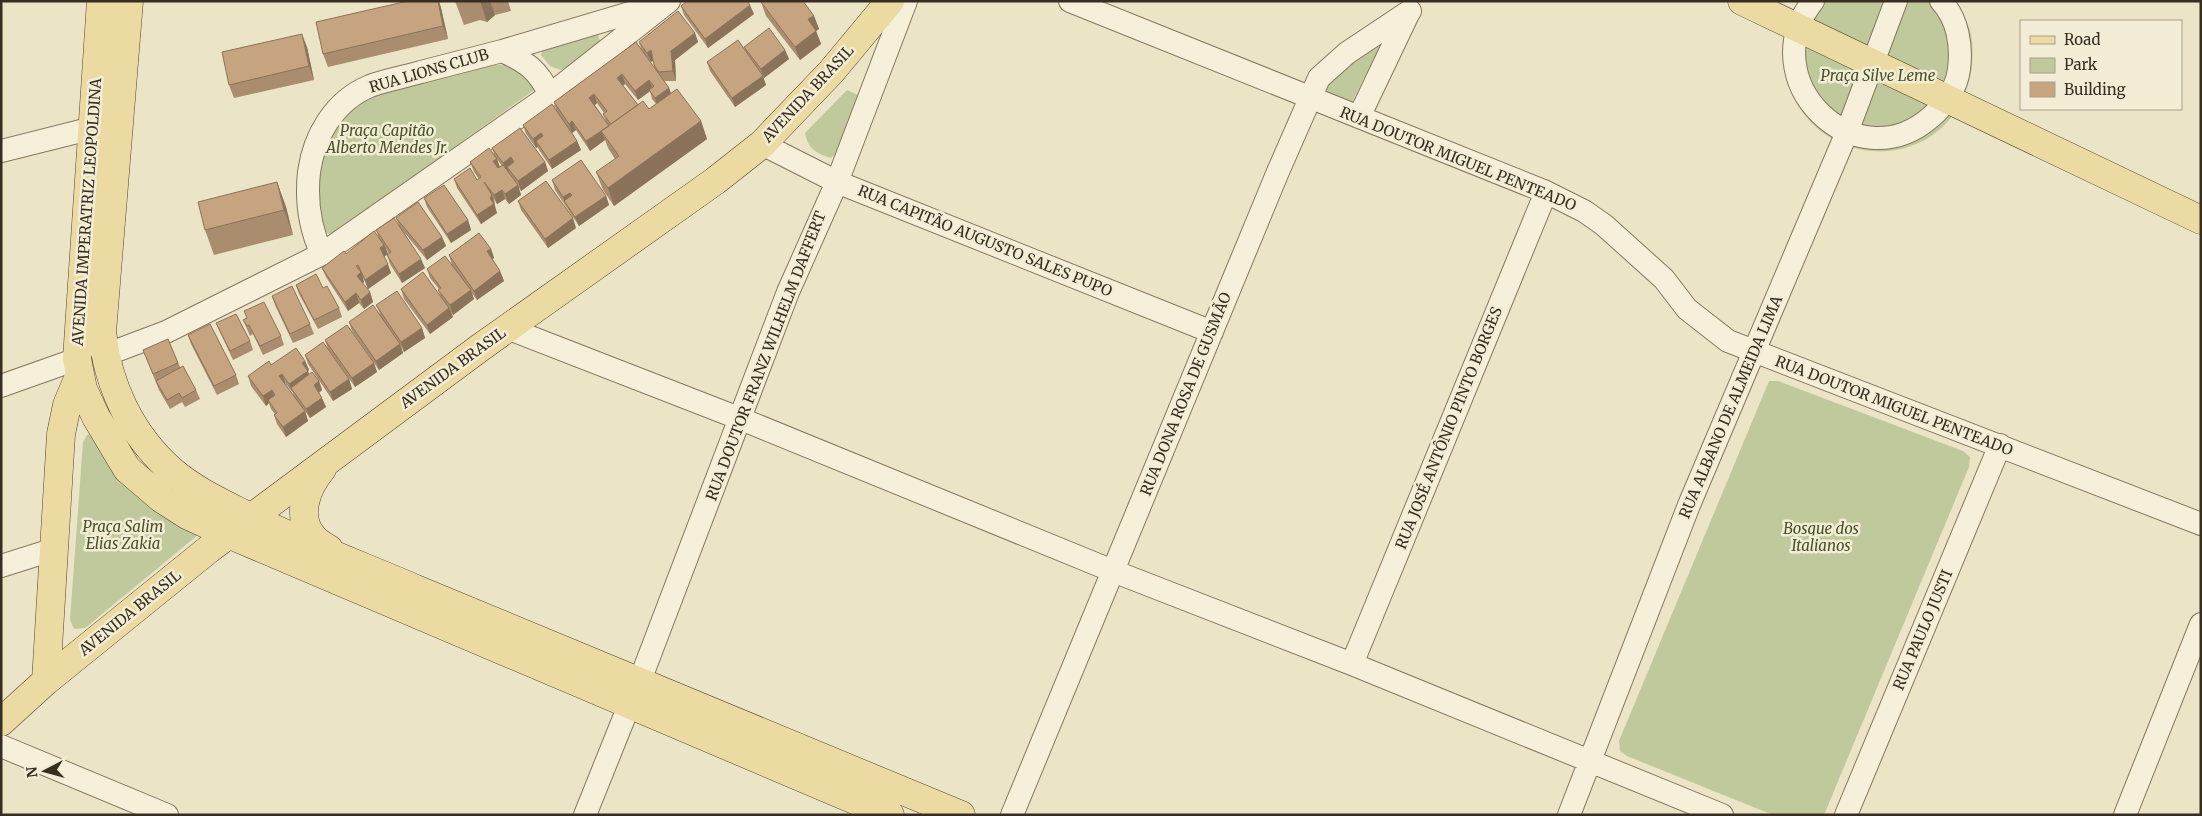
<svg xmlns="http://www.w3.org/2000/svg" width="2202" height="816" viewBox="0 0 2202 816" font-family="Merriweather,serif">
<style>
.green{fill:#bfc99c}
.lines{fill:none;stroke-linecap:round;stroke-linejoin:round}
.minor-casing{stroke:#86775e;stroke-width:24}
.major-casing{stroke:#544531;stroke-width:29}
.minor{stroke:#f6f0da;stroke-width:22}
.major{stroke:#ebdba2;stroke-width:28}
.wall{fill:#aa8d6e;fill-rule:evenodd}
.shaded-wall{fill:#8b735a}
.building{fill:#c6a480;stroke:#8b735a}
.labels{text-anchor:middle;stroke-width:5;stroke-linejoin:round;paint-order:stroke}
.street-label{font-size:15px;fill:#372d20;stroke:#f3edd6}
.park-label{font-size:15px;font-style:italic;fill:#445228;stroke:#f3edd6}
</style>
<rect width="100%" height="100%" fill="#ebe4c7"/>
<path class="green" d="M1801 1H1955C1959 9 1965 17 1968 25 1974 39 1973 58 1971 73 1951 178 1809 177 1785 73 1780 51 1785 19 1801 1Z
M597 32 600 41C588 52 576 63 561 70L550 66 541 55 544 45Z
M1385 36 1352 102 1329 95 1326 91 1327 85Z
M514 64 536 79 534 90 341 228 330 234 323 232 320 225 318 187 323 150 334 128 362 101 402 86 456 72 495 65Z
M847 90 858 95 837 153 831 158C816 153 808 149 805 133Z
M1769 381H1778L1963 451 1970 457 1969 467 1824 815H1773L1627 756 1620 751 1619 741Z
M93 432 198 535 85 628 74 629 70 620 83 442 87 435Z"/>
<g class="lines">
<defs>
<path id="minor" d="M1070 1 1546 192 1584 211 1604 225 1664 279 1687 309 1728 341 2201 524
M1813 1C1751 80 1855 183 1931 117 1945 105 1957 87 1959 69 1962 46 1958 19 1941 1
M502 51 657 5
M1359 117 1409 12
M762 144 837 182 1212 332
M1 151 93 128
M322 254C310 229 306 200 309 172 314 136 334 101 370 86 386 80 404 77 421 72 448 65 475 58 502 51 527 62 538 70 550 95
M507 328 741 419 1113 571 1352 664 1722 815
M105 355 166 332 322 254 550 95 669 1
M1 386 77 359
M1 566 55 549
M1352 664 1546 192
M639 683 788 292 837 182 906 1
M1 746 167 815
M585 815 630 703
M1012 815 1277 174 1319 78 1347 53 1410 11
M1569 815 1689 505 1847 132 1896 1
M1846 815 2000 445
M2125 815 2201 624"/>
<path id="major" d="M101 1 77 359 83 389 96 417 127 469 162 499 187 515 228 534 890 815
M129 1 102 332C108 386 131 435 172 471 193 489 218 501 242 513 298 542 358 564 416 589 597 665 779 740 961 815
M1742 1 2201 220
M322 469C307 487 295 516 313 537 317 542 324 546 329 549
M46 681 61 434 67 405 80 374
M1 722 46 681 209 549 481 347 715 181 762 144 831 72 890 1"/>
</defs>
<use href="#minor" class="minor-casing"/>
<use href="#major" class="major-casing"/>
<use href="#minor" class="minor"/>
<use href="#major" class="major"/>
</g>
<path class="wall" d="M408 1H439L441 8 448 39 328 67 323 54Z
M455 1H508L511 11 495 15 487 22 480 20 464 25Z
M761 2 814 16 819 29 816 31 821 44 800 60 766 16Z
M681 6 754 14 708 48 684 15Z
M695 33 698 42 675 60 676 81H664L669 88 671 93 701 121 707 139 614 206 603 190 596 172 615 159 608 148 605 140 590 151 576 130 572 133 577 141 581 150 552 169 539 150 538 147 536 148 526 134 523 125 556 110 554 102 636 42 655 69 653 61 651 62 642 51 639 42ZM625 84 638 100 650 91 652 99 656 104 649 109 638 105 623 85ZM597 103 604 113 603 114 606 121 595 105Z
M307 47 314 80 234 98 229 85Z
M744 47 785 50 789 59 764 78 762 75 766 85 735 107 710 71 707 62 746 52Z
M492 148 545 162 548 171 521 191 518 186 521 195 509 204 505 199 497 204 494 199 495 204 494 205 497 213 481 224 457 188 454 179 477 180 479 179 474 172 470 162 495 157ZM497 159 502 166 500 167Z
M552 180 606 196 609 205 579 226 555 190Z
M277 182 286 207 293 235 214 255 205 230Z
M424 198 468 220 471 230 451 243 427 207Z
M518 201 576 228 548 248 521 210Z
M396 218 442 237 446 246 427 260 403 231 425 268 402 283 390 264 387 255 389 254 386 248 388 254 384 257 391 273 368 289 363 277 364 282 362 283 370 292 373 302 364 309 359 303 348 311 326 277 322 268 346 254 379 238 376 230 399 225Z
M491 249 494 258 492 259 500 271 504 281 477 300 471 292 474 299 453 315 451 312 453 317 430 334 404 299 401 289 440 295 438 290 439 289 430 278 427 269 452 265 449 255Z
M296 285 323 288 339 308 342 317 318 329 299 294Z
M272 296 310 324 314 334 293 343 275 305Z
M376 305 422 328 425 338 404 352 401 346 403 353 379 370 352 331 349 322 380 314Z
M244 311 281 336 284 345 263 355 253 334 250 336 247 329 243 320 247 318Z
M216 323 250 341 253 350 233 360 220 332Z
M188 335 236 375 239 384 217 395 191 344Z
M168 339 180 367 196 390 200 399 185 407 182 402 170 409 159 390 143 350Z
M325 340 374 363 377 372 355 387 328 349Z
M305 355 349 379 352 389 333 401 308 364Z
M305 361 309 370 308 371 309 375 319 381 322 390 319 393 326 407 310 418 305 411 308 421 286 437 277 424 274 415 275 414 271 409 269 403 266 406 251 386 248 376 271 365ZM285 383 293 393 294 397 285 384Z"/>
<path class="shaded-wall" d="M438 1H439L441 8 448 39 443 26Z
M480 1H490L495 15 487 22Z
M750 5 754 14 708 48 705 39Z
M814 16 819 29 816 31 821 44 800 60 795 47 808 19Z
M695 33 698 42 675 60 676 81 673 71 671 51Z
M302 34 307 47 314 80 309 66Z
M651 50 655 59 651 62 647 53Z
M785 50 789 59 764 78 761 69Z
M622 74 625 84 621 87 617 78Z
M763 76 766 85 735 107 732 98Z
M649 80 653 89 638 100 635 91Z
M669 88 672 97 658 107 655 98Z
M594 94 597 103 592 107 589 98Z
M572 121 576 130 572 133 569 124Z
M701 121 707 139 614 206 608 188Z
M609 126 601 131 605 140 590 151 586 141Z
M541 133 545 142 536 141 538 147 536 148 533 139Z
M577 141 581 150 552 169 549 160Z
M511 157 515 167H507L509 171 507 172 503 163Z
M497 159 500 168 497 171 493 161Z
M545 162 548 171 521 191 518 181Z
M277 182 286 207 293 235 284 210Z
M518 185 521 195 509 204 505 194Z
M502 190 505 199 497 204 494 195Z
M570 193 573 202H565L563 197Z
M492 195 497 213 481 224 477 215Z
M606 196 609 205 579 226 575 217Z
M573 218 576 228 548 248 545 239Z
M468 220 471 230 451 243 447 234Z
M442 237 446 246 427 260 423 250Z
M384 245 388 254 383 257 380 248Z
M491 249 494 258 490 261 487 251Z
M421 259 425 268 402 283 399 274Z
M388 264 391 273 368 289 365 280Z
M500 271 504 281 477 300 474 291Z
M361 272 364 282 360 286 357 276Z
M471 290 474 299 453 315 450 305Z
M370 292 373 302 364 309 361 300Z
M356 293 359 303 348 311 345 302Z
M449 308 453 317 430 334 427 325Z
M422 328 425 338 404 352 401 342Z
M400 344 403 353 379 370 376 361Z
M305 361 309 370 308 371 311 380 291 388 293 393 289 384 302 363Z
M374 363 377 372 355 387 352 378Z
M282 374 285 383 282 385 279 376Z
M349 379 352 389 333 401 330 392Z
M319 381 322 390 317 394 314 385Z
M272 390 275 399 268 400 269 403 266 406 263 396Z
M322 398 326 407 310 418 306 409Z
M305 411 308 421 286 437 283 427Z"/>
<path class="building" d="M408 1H438L443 26 323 54 316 22Z
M687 1H747L750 5 705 39 681 6Z
M763 1H803L814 16 808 19 816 31 795 47 761 2Z
M678 11 695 33 671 51 673 71 659 72 654 65 651 50 647 53 639 42Z
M769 28 785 50 761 69 744 47Z
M302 34 309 66 229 85 222 52Z
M738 40 763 76 732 98 707 62Z
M636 42 669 88 655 98 649 90 654 86 649 80 635 91 622 74 617 78 638 105 611 124 603 114 607 111 594 94 589 98 609 126 586 141 572 121 569 124 554 102Z
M677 89 701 121 608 188 596 172 619 156 601 131 643 101 649 109Z
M552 104 577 141 549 160 536 141 543 136 541 133 533 139 523 125Z
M520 128 545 162 518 181 507 167 514 162 511 157 503 163 492 148Z
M489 148 497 159 493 161 498 168 503 165 518 185 505 194 502 190 494 195 484 182 492 195 490 198 494 204 477 215 454 179 470 168 477 180 481 177 470 162Z
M581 160 606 196 575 217 564 201 572 195 570 193 563 197 552 180Z
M546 181 573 218 545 239 518 201Z
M277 182 284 210 205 230 198 202Z
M444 185 468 220 447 234 424 198Z
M418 202 442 237 423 250 396 218Z
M394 218 421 259 399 274 387 255 391 252 376 230Z
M374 231 384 245 380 248 388 264 365 280 358 265 356 266 361 272 357 276 370 292 361 300 356 293 345 302 322 268 344 251 346 254Z
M479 233 491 249 487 251 500 271 474 291 449 255Z
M445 256 471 290 450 305 438 290 441 288 427 269Z
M423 272 449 308 427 325 401 289Z
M316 274 323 288 327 286 339 308 314 320 296 285Z
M292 286 310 324 290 334 272 296Z
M397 291 422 328 401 342 376 305Z
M264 302 281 336 260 346 249 325 247 326 243 320 247 318 244 311Z
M373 305 400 344 376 361 349 322Z
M236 314 250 341 230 351 216 323Z
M210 324 236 375 214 386 188 335Z
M347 325 374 363 352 378 325 340Z
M168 339 178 363 153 374 143 350Z
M323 342 349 379 330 392 305 355Z
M296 348 305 361 302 363 308 371 289 384 282 374 279 376 305 411 283 427 274 415 277 413 268 400 275 395 272 390 263 396 248 376 269 361 271 365Z
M183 366 196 390 182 398 179 393 167 400 156 381Z
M312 372 319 381 314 385 322 398 306 409 291 388Z"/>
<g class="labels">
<g class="street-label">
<text transform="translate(429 71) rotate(-16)" y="5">RUA LIONS CLUB</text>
<text transform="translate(808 94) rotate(-47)" y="5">AVENIDA BRASIL</text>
<text transform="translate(1458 159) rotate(22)" y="5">RUA DOUTOR MIGUEL PENTEADO</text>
<text transform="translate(87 212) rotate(-86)" y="5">AVENIDA IMPERATRIZ LEOPOLDINA</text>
<text transform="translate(985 241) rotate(22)" y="5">RUA CAPITÃO AUGUSTO SALES PUPO</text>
<text transform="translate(766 356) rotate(-69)" y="5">RUA DOUTOR FRANZ WILHELM DAFFERT</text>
<text transform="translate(453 368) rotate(-36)" y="5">AVENIDA BRASIL</text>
<text transform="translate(1186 394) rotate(-68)" y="5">RUA DONA ROSA DE GUSMÃO</text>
<text transform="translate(1894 406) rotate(21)" y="5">RUA DOUTOR MIGUEL PENTEADO</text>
<text transform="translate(1731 407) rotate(-67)" y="5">RUA ALBANO DE ALMEIDA LIMA</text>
<text transform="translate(1449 428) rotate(-68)" y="5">RUA JOSÉ ANTÔNIO PINTO BORGES</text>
<text transform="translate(130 613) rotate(-39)" y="5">AVENIDA BRASIL</text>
<text transform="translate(1923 630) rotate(-67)" y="5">RUA PAULO JUSTI</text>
</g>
<g class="park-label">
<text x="1878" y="81">Praça Silve Leme</text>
<text x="387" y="136">Praça Capitão<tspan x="387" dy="17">Alberto Mendes Jr.</tspan></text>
<text x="123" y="532">Praça Salim<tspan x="123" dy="17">Elias Zakia</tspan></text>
<text x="1821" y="534">Bosque dos<tspan x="1821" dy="17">Italianos</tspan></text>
</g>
</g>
<rect width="2202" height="816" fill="none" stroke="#372d20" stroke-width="5"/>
<rect x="2020" y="20" width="162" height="90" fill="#f3edd6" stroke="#a8a08d"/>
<rect x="2030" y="36" width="25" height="8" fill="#ebdba2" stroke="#a8a08d"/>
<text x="2064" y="45" font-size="15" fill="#372d20">Road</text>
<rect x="2030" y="58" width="25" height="15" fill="#bfc99c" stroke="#a8a08d"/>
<text x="2064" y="70" font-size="15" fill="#372d20">Park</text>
<rect x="2030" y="82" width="25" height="15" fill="#c6a480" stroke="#a8a08d"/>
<text x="2064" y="95" font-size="15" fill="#372d20">Building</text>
<g transform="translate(45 771) rotate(264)" stroke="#f3edd6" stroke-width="4" paint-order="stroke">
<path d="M0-4L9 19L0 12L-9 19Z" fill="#372d20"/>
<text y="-8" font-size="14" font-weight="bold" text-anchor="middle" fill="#372d20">N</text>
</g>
</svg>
